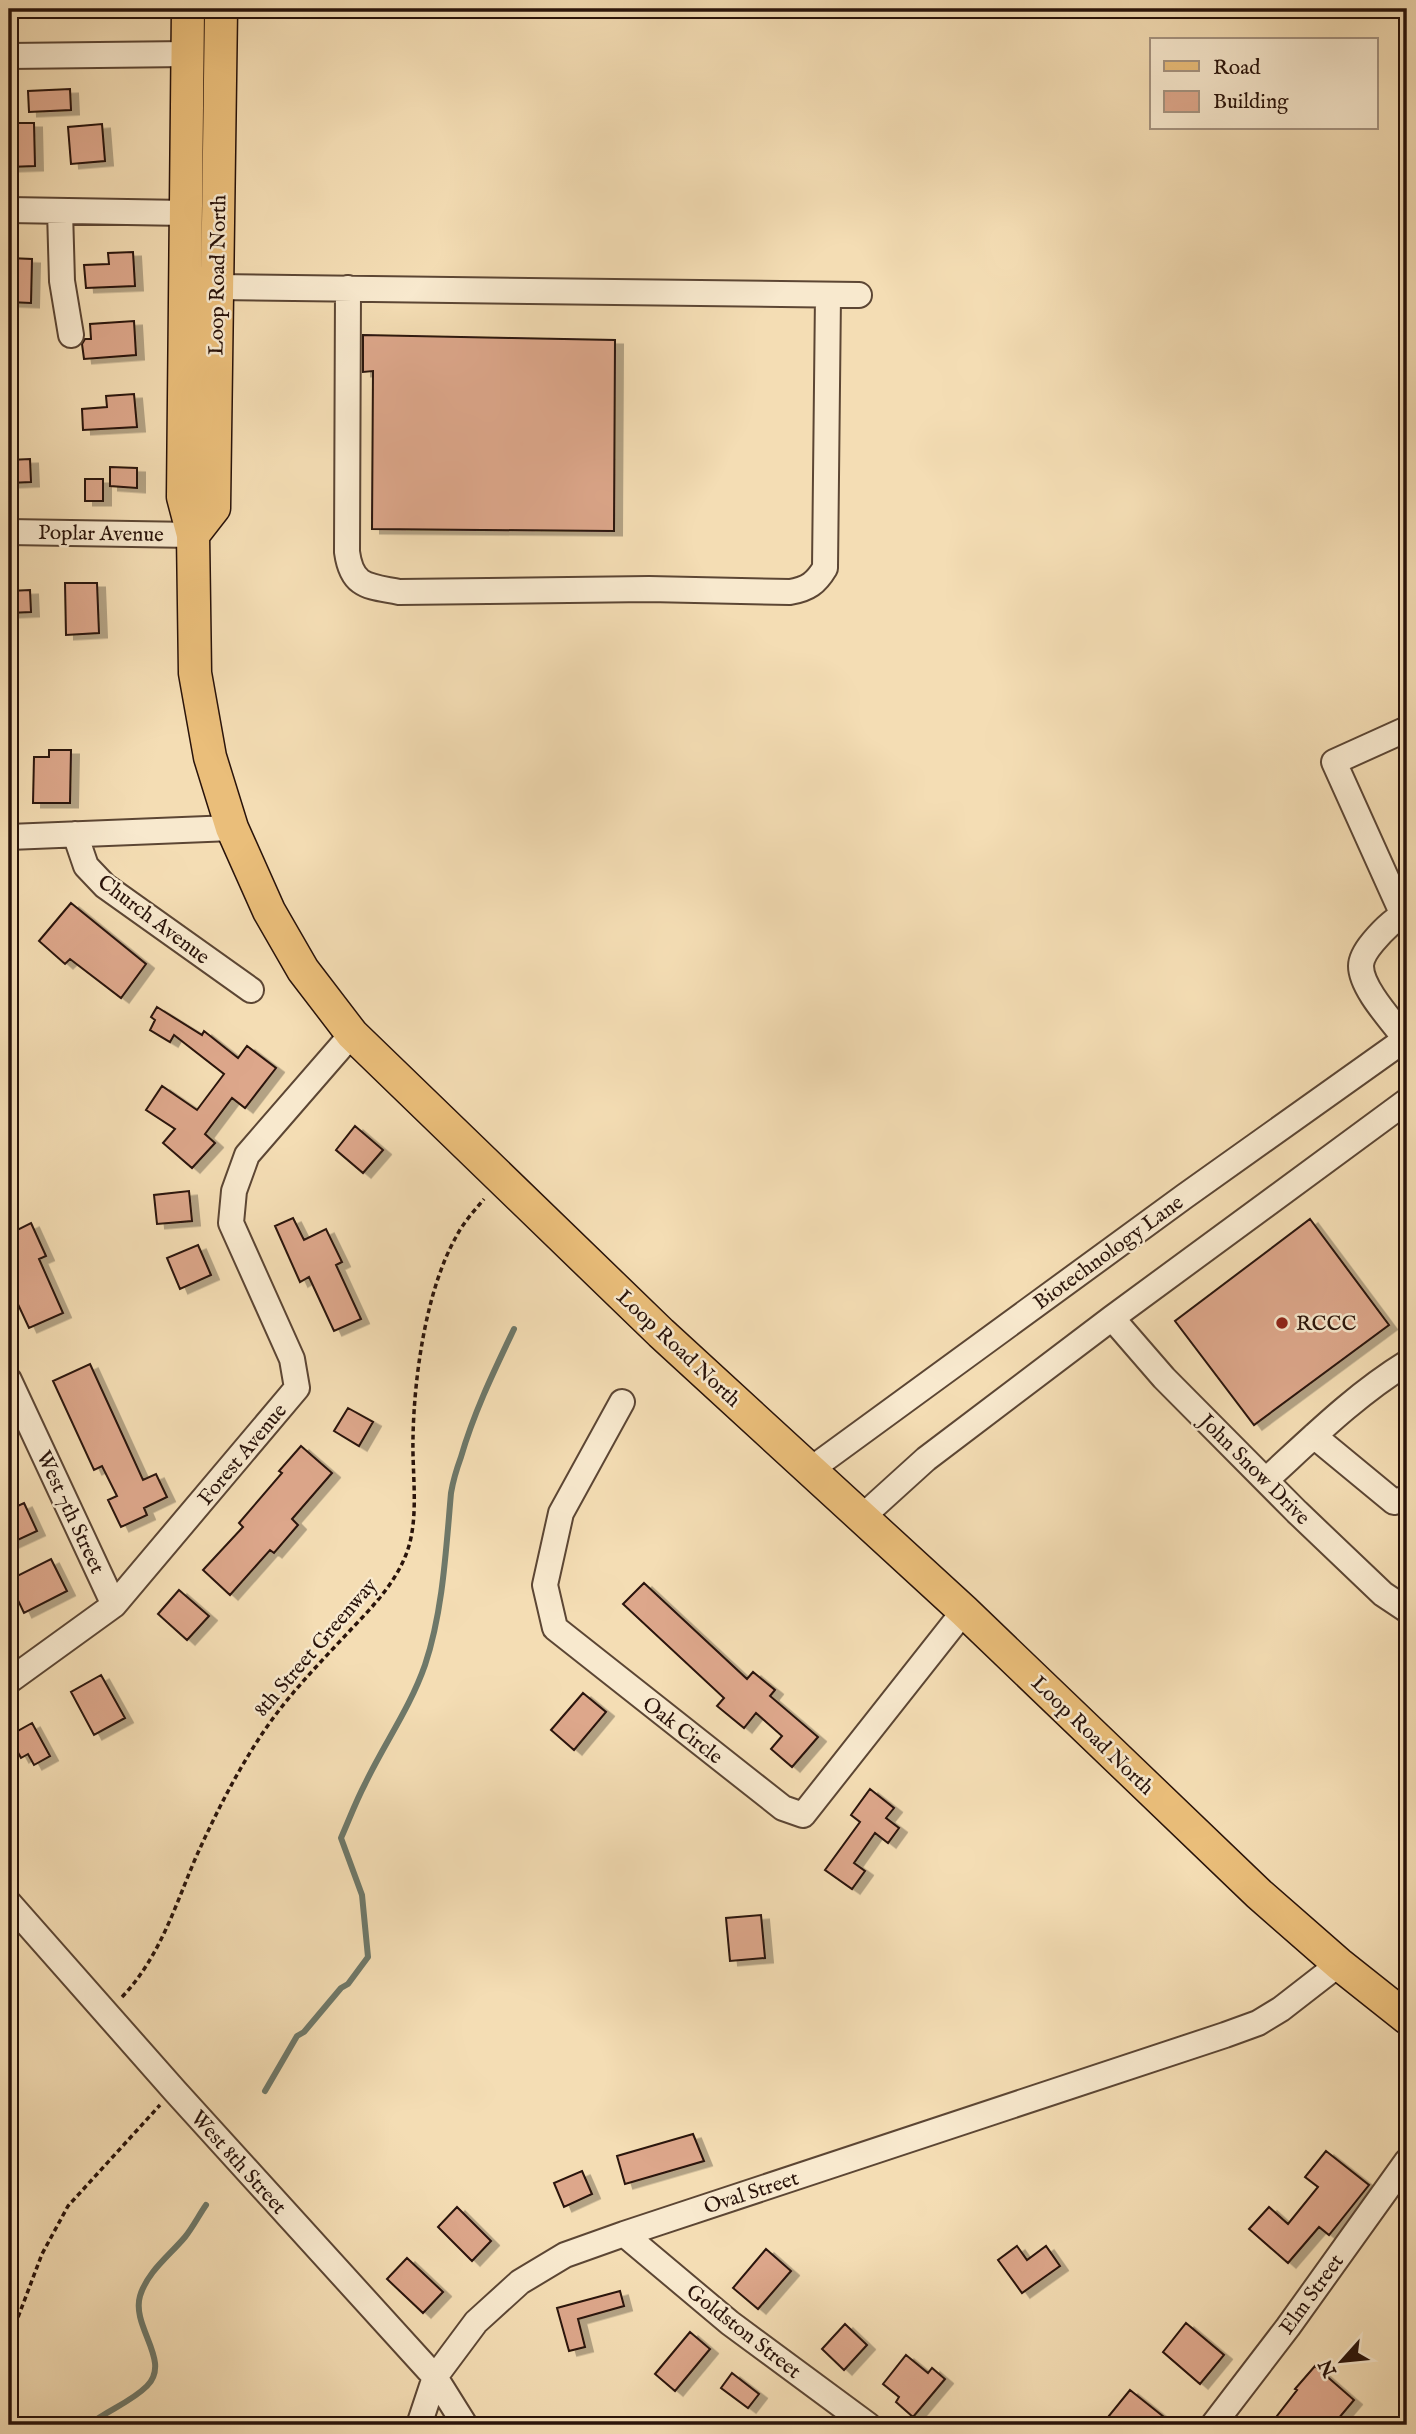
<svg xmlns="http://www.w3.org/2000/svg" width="1416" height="2434" viewBox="0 0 1416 2434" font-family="'IM FELL English',serif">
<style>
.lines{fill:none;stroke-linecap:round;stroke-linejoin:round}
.stream{stroke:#6e7869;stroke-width:6}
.building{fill:#dda78b;stroke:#29130a;stroke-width:2;filter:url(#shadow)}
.minor-casing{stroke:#5c4634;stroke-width:28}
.major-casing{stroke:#29130a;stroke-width:35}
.path{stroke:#29130a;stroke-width:3.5;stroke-dasharray:5 3.5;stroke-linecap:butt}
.minor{stroke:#f8e9ce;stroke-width:24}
.major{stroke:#eabe7a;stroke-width:32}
.poi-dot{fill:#8f2418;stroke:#f8e9ce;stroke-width:2.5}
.labels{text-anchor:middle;stroke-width:5;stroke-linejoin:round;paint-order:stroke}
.street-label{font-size:21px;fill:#29130a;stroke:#f8e9ce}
.poi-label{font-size:21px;fill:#29130a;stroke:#f8e9ce;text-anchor:start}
</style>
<defs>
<filter id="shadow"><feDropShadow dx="8" dy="4.5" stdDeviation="0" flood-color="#0004"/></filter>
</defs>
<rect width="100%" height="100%" fill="#f4ddb4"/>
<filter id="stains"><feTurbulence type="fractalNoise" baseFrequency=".00286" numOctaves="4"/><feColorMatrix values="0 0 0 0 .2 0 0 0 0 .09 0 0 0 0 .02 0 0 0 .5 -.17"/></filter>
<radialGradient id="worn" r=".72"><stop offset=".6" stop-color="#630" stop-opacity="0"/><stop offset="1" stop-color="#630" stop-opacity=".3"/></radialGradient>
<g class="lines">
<path class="stream" d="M265 2091 297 2036 304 2032 341 1988 348 1984 368 1957 362 1895 341 1838C349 1820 356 1801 365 1784 384 1744 410 1708 425 1665 443 1611 446 1549 451 1493 453 1481 457 1468 461 1457 474 1412 494 1371 514 1329
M89 2425C107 2410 130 2403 147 2386 172 2361 131 2327 140 2296 147 2272 170 2255 185 2237 193 2227 199 2215 206 2205"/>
</g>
<path class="building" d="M70 89 71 110 29 112 28 91Z
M9 123H34L35 166 9 167Z
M102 124 105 161 71 164 68 127Z
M133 252 135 286 86 288 84 265 109 264 108 253Z
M9 258 32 259 31 303 9 302Z
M134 321 136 355 84 359 82 344 85 339H91L90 324Z
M363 335 615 340 614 531 372 529 373 371 363 372Z
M134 394 137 427 83 430 82 409 107 407 106 396Z
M30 459 31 482 9 483V460Z
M110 467 137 468V488L110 486Z
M85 479H103V501H85Z
M65 583H97L99 633 66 635Z
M30 590 31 612 9 613V591Z
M49 750H71L70 803H33L34 757H49Z
M71 903 146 964 121 998 70 959 65 964 39 941Z
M157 1007 202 1035 204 1031 238 1058 247 1046 276 1068 245 1108 232 1098 205 1134 215 1143 192 1168 163 1143 175 1129 146 1110 162 1086 197 1110 224 1074 174 1035 170 1042 150 1030 155 1020 151 1017Z
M355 1126 383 1150 363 1173 336 1150Z
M189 1191 192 1221 157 1224 154 1195Z
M293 1218 304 1240 326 1229 342 1262 336 1265 361 1319 334 1331 309 1277 300 1282 275 1226Z
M1310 1219 1389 1325 1254 1425 1175 1321Z
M31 1223 46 1256 39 1259 63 1313 29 1328 9 1285V1234Z
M198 1245 211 1275 180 1289 167 1258Z
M90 1364 143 1480 156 1474 167 1497 144 1508 147 1515 121 1527 108 1500 117 1496 102 1466 94 1470 53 1381Z
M348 1408 373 1422 359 1446 334 1431Z
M301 1446 332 1473 292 1519 298 1525 274 1553 270 1550 230 1595 203 1570 243 1527 239 1523 282 1473 279 1471Z
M24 1503 37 1531 9 1544V1510Z
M51 1559 67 1591 24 1613 16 1596 9 1599V1580Z
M644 1583 747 1679 753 1672 775 1690 770 1696 818 1737 792 1767 771 1749 782 1736 756 1713 744 1728 717 1706 724 1698 623 1604Z
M179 1590 209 1616 187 1640 158 1614Z
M101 1675 125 1718 94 1735 71 1692Z
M583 1693 606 1712 574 1750 551 1730Z
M32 1723 50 1756 34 1765 28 1754 21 1758 9 1736Z
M870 1789 894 1808 886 1818 899 1828 888 1843 875 1833 854 1863 865 1871 852 1889 825 1870 860 1822 851 1815Z
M761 1915 765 1958 730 1961 726 1918Z
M693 2134 704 2161 625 2184 617 2156Z
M1326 2151 1369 2185 1329 2235 1319 2227 1288 2263 1249 2229 1269 2207 1288 2224 1318 2187 1305 2177Z
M582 2171 592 2194 564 2207 554 2183Z
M457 2207 491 2241 472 2261 438 2227Z
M1017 2246 1027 2260 1046 2246 1060 2266 1022 2293 998 2260Z
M766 2249 791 2271 758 2309 733 2288Z
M407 2258 443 2292 423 2313 387 2279Z
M620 2291 624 2306 578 2319 585 2347 569 2351 557 2308Z
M1186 2323 1224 2355 1200 2384 1163 2352Z
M845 2324 867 2345 844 2370 822 2349Z
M690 2332 710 2349 675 2391 655 2374Z
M906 2355 928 2373 932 2368 945 2379 913 2417 896 2402 899 2397 883 2384Z
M1315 2366 1354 2400 1333 2425H1270L1297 2390 1295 2389Z
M732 2373 759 2394 748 2408 721 2388Z
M1130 2390 1174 2425H1119L1108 2417Z"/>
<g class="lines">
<defs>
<path id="minor" d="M9 56 188 54
M9 210 186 213
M60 211 62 281 71 335
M217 287 859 295
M348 288 347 552C352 588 369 586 399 592L649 589 790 592C808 589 816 583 825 568L828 295
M9 532 193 535
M75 834 86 866 105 886 251 990
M9 837 232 828
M1407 913C1394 919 1383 930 1373 942 1368 948 1361 957 1361 966 1361 989 1394 1023 1407 1041
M1403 915 1334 762 1407 729
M1112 1318 1164 1378 1297 1512 1383 1594 1407 1610
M9 1380 114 1605
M622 1402 561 1513 545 1585 555 1628 783 1808 803 1815 964 1611
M1314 1436 1394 1502 1407 1498
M810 1470 1185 1196 1407 1038
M1266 1480C1311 1439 1355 1395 1407 1363
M862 1517 926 1459 1112 1318 1407 1101
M9 1681 114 1605 297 1388 292 1359 231 1223 234 1191 247 1155 352 1034
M9 1903 175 2091 435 2377 465 2425
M624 2234 730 2323 868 2425
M419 2425 435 2377 476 2322 520 2282 565 2255 624 2234 1225 2035 1258 2023 1281 2009 1339 1964
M1213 2425 1288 2327 1407 2161"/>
<path id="major" d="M188 9 183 497 193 535 195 673 210 757 232 828 269 911 303 970 352 1034 661 1333 964 1611 1259 1894 1339 1964 1407 2018
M193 535 214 508 221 9"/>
</defs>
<use href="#minor" class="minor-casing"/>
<use href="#major" class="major-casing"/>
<path class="path" d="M122 1997C160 1957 175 1906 196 1857 216 1813 237 1771 264 1731 287 1697 315 1668 343 1638 368 1611 396 1585 408 1549 419 1515 412 1473 413 1438 414 1377 426 1290 456 1237 463 1223 474 1211 484 1199
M9 2341 42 2254 68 2206 160 2105"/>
<use href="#minor" class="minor"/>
<use href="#major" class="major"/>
</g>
<circle class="poi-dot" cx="1282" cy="1323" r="7"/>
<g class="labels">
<g class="street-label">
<text transform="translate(217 275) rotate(-89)" y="7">Loop Road North</text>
<text transform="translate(101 533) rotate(1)" y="7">Poplar Avenue</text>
<text transform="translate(154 919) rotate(37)" y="7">Church Avenue</text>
<text transform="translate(1108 1252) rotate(-36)" y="7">Biotechnology Lane</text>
<text transform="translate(679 1348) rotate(43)" y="7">Loop Road North</text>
<text transform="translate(242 1454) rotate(-50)" y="7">Forest Avenue</text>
<text transform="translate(1255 1469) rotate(45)" y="7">John Snow Drive</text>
<text transform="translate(71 1512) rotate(65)" y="7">West 7th Street</text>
<text transform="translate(315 1647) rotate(-49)" y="7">8th Street Greenway</text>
<text transform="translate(683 1730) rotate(38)" y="7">Oak Circle</text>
<text transform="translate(1093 1735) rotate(44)" y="7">Loop Road North</text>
<text transform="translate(239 2162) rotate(48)" y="7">West 8th Street</text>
<text transform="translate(751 2192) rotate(-18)" y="7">Oval Street</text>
<text transform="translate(1311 2294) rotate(-54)" y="7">Elm Street</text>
<text transform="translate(744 2331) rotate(38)" y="7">Goldston Street</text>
</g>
<g class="poi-label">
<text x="1296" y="1330">RCCC</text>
</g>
</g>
<rect width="1416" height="2434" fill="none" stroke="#f4ddb4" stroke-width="35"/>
<rect x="10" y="10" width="1395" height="2413" fill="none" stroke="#29130a" stroke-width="3.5"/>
<rect x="18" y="18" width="1381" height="2399" fill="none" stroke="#29130a" stroke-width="2"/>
<rect x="1150" y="38" width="228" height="91" fill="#f8e9ce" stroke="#a59380" stroke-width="2"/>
<rect x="1164" y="61" width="35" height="10" fill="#eabe7a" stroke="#a59380" stroke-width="2"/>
<text x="1213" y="74" font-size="21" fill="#29130a">Road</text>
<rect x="1164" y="91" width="35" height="21" fill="#dda78b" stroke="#a59380" stroke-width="2"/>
<text x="1213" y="108" font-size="21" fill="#29130a">Building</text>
<g transform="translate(1342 2361) rotate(243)" stroke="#f8e9ce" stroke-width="5" paint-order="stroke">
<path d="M0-5L12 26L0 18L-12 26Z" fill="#29130a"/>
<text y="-10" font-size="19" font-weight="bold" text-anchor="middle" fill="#29130a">N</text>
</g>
<rect width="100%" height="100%" filter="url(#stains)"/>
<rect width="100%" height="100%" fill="url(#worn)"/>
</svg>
